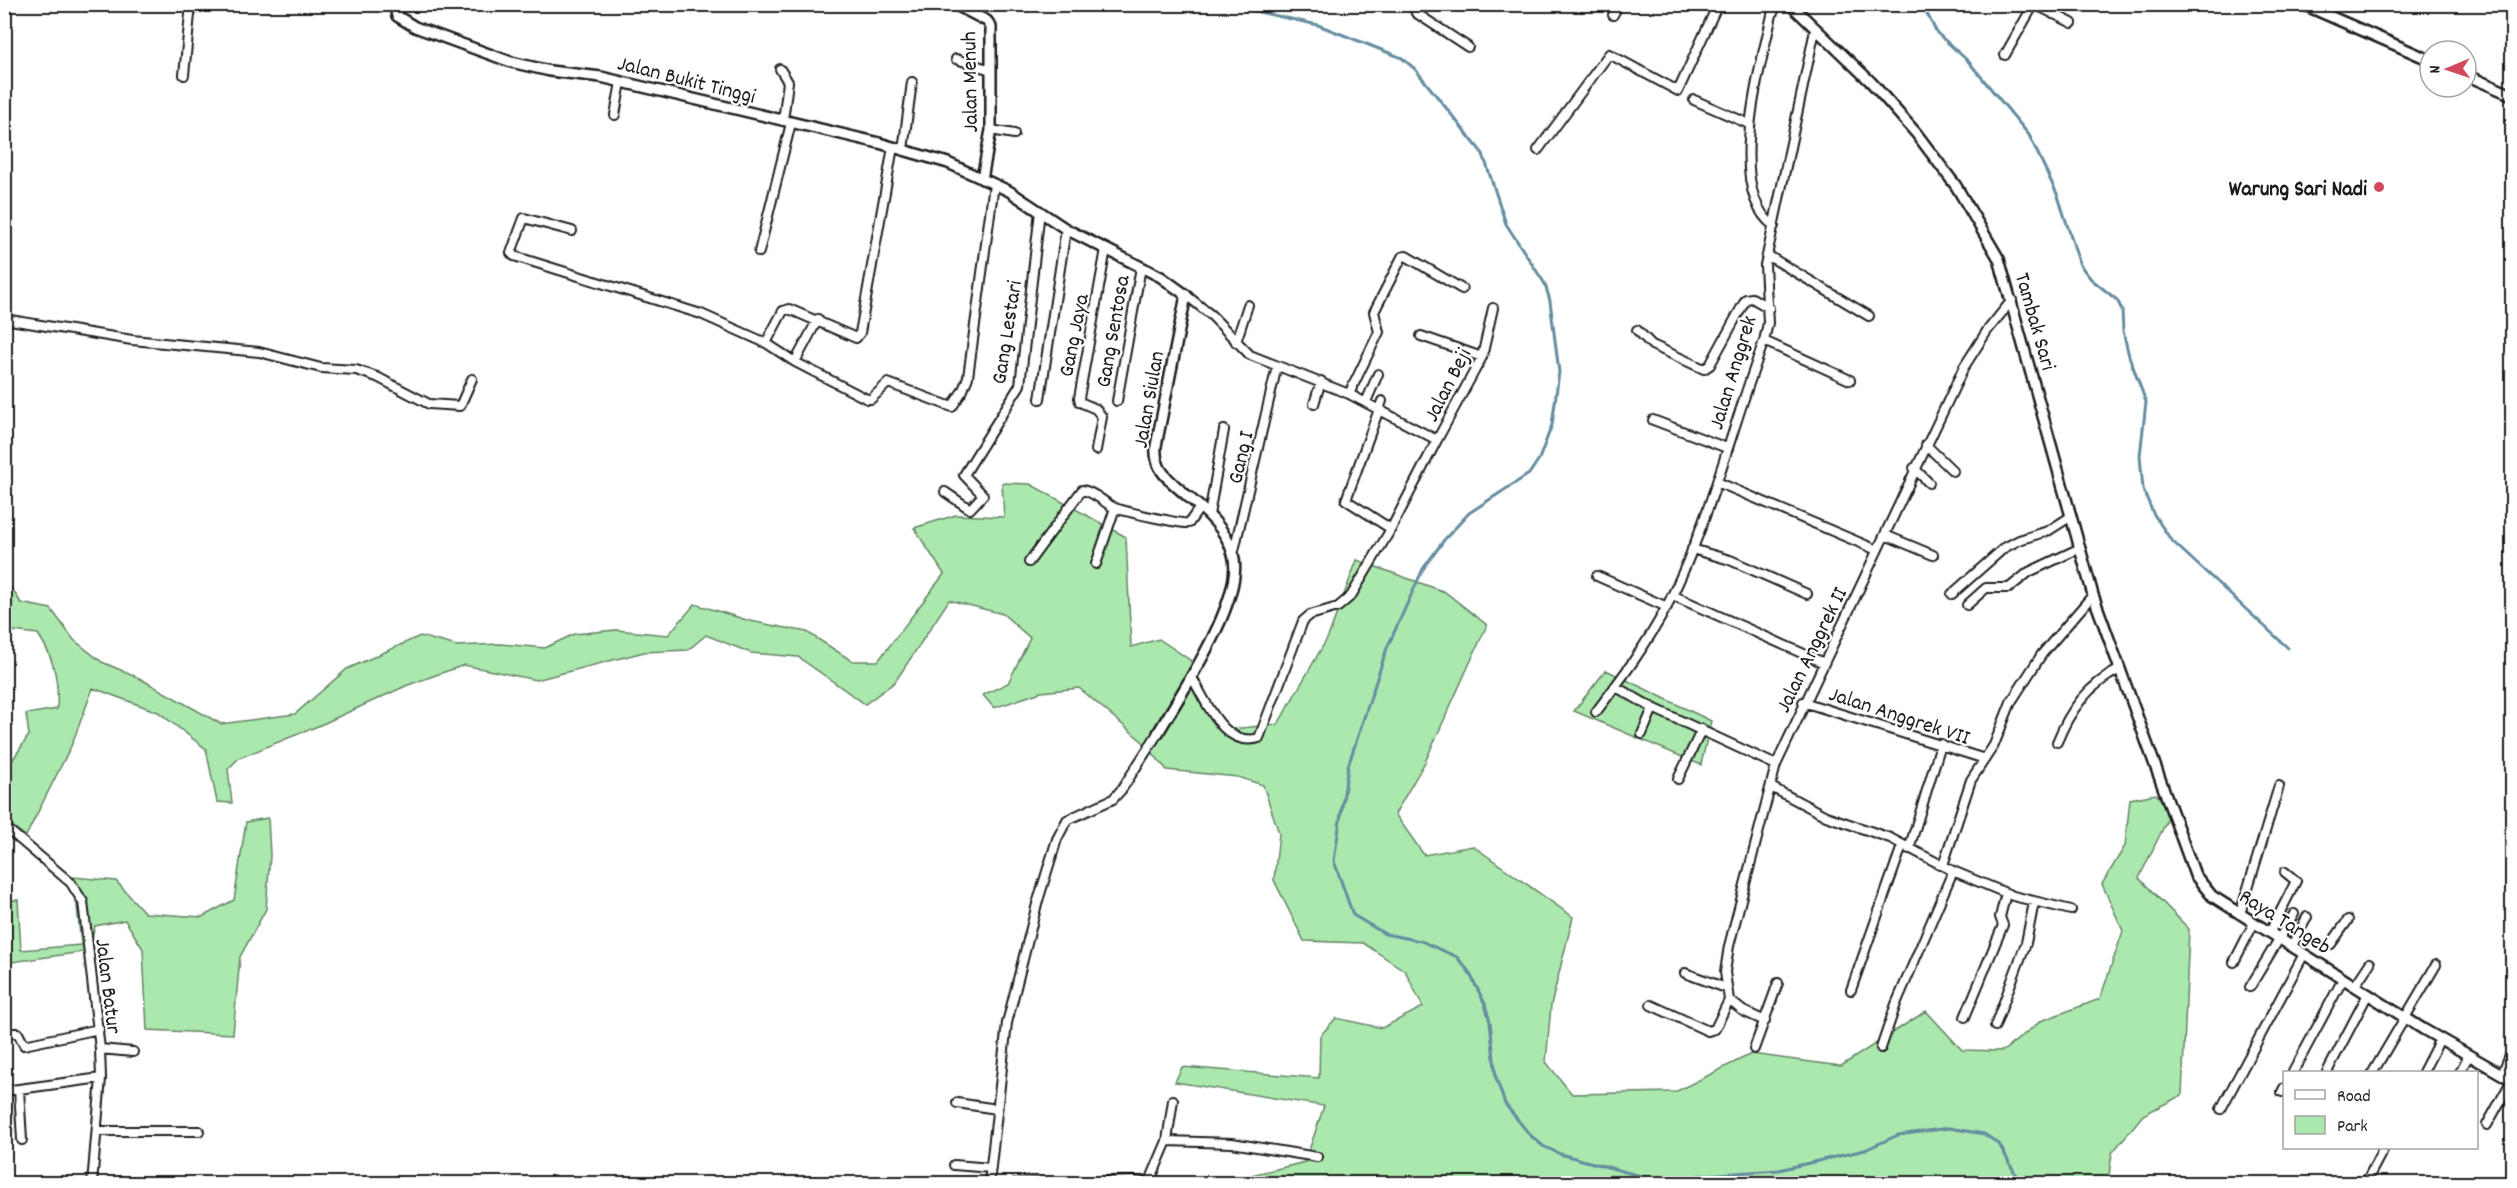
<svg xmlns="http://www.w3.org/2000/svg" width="2517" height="1188" viewBox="0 0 2517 1188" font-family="Dekko,sans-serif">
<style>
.green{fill:#abe8ae;stroke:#648265;stroke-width:1.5}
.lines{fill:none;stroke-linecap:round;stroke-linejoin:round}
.stream{stroke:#658c9f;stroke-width:3}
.minor-casing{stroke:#1c1c1c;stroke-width:12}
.tertiary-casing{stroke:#1c1c1c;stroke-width:14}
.minor{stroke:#fff;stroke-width:8}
.tertiary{stroke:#fff;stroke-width:9}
.poi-dot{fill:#d1495b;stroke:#fff;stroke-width:2}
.labels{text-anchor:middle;stroke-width:4.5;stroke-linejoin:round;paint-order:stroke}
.street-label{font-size:22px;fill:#1c1c1c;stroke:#fff}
.poi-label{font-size:22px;font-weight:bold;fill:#1c1c1c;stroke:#fff;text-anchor:end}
</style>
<rect width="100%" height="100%" fill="#fff"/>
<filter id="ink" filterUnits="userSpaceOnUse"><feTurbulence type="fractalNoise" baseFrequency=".0167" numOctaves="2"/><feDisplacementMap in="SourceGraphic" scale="12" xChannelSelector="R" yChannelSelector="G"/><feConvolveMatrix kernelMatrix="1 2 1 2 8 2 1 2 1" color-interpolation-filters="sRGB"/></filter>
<g filter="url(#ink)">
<path class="green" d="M1002 483 1030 484 1126 537 1131 647 1159 639 1190 660 1224 730 1278 724 1328 637 1357 560 1445 592 1487 625 1425 762 1395 814 1424 855 1473 846 1573 917 1551 1005 1546 1062 1572 1094 1675 1092 1751 1054 1841 1066 1926 1011 1962 1050 2003 1051 2041 1021 2100 999 2123 931 2102 884 2125 846 2130 799 2156 794 2172 810 2139 878 2189 929 2182 1095 2143 1115 2112 1153 2108 1183H1219L1305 1162 1324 1106 1175 1082 1182 1067 1319 1078 1320 1036 1336 1018 1382 1028 1423 1007 1405 971 1363 943 1304 941 1274 880 1279 833 1263 785 1238 777 1167 770 1143 742 1079 688 1041 692 994 708 983 695 1008 683 1030 638 1003 614 949 600 895 682 865 704 798 657 751 653 706 635 688 650 644 652 536 680 464 665 408 685 318 726 239 758 228 769 232 803 217 802 206 749 158 712 93 688 72 744 26 836 5 822 4 773 29 735 26 714 57 709C59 680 54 658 38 634L13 631 5 636V578L21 603 51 609 74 640 102 662 139 678 221 724 295 714 347 669 420 636 457 646 500 644 545 648 574 634 616 630 668 635 695 604 750 621 807 632 852 661H878L944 574 914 528 956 515 1004 517Z
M1606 670 1711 721 1701 765 1574 711Z
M268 818 270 855 266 909 240 957 233 1034 147 1030 143 949 125 920 95 926 89 951 5 963 4 900H18L21 950 81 945 74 877 116 881 145 913 202 917 234 900 246 822Z"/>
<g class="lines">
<path class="stream" d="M1105 4 1141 7 1193 4
M1223 4 1318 25 1402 58 1415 69 1483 154 1506 224 1545 284 1550 301 1559 372 1552 425 1539 459 1529 474 1469 513 1444 540 1423 569 1387 648 1348 766 1334 861 1353 915 1385 934 1421 941 1457 957 1469 972 1485 1004 1490 1022 1496 1078 1505 1104 1530 1135 1543 1146 1560 1154 1655 1180H1671L1704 1175 1779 1170 1865 1150 1898 1135 1949 1128 1984 1134 1999 1144 2021 1184
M1922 4 1937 33 1968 61 2029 135 2058 196 2080 265 2091 279 2117 300 2122 310 2123 331 2129 356 2146 402 2140 456 2143 489 2153 513 2171 540 2288 648"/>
<defs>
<path id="minor" d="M1413 4 1416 13 1468 47
M2034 4 2072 23
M2053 14 2059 4
M1613 15 1619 4
M2005 55 2034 4
M956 59 991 70
M780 69 788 82 783 121
M184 75 191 4
M1694 100 1749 124
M615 115 621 82
M991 130 1014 134
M903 150 912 82
M1538 150 1609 54 1678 91 1718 4
M1774 226C1724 190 1761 65 1772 15L1777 4
M572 231 524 218 511 253 514 256 701 314 766 343 783 311 789 309 856 338 860 333 893 147
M759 252 791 123
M1767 255 1869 316
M1186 295 1211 315 1250 355 1349 394 1437 440 1391 529 1351 596 1338 607 1310 615 1303 621 1259 738C1223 749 1206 700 1191 676
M4 319 132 340 259 352 321 368 356 370 377 377 429 404 460 406 472 379
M1637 330 1652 345 1704 369 1710 365 1746 299 1752 298 1769 308
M1421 336 1482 357
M1764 341 1850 380
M1236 342 1248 305
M766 343 795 362 867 399H871L888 383 952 407 963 390 968 377 994 184
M795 362 818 319
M1349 394 1379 332 1374 312 1402 257 1406 256 1462 289
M1040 399 1066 229
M1117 401 1141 267
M1382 401 1346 500 1391 529
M1366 402 1378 374
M1314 404 1321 381
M1653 420 1727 448
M1437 440 1482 357 1493 308
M1926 445 1953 471
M1096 450 1102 417 1096 409 1080 402 1079 398 1106 249
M1914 468 1929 483
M1717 482 1877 550
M945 492 970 509 983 495 964 475 1020 385 1040 211
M1209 515 1224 430
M1885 535 1933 555
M1692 549 1730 560 1807 594
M1233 555 1277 366
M1029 562 1082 490C1095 492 1104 503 1115 508 1123 511 1184 525 1189 523L1200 507
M1096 564 1115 508
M1597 576 1667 607
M1952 594 2004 548 2019 540 2048 531 2070 517
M1672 595 1824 663
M1967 605 1986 588H2009L2029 572 2078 549
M1616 687 1653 708 1776 765
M1803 702 1985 759
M1596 712C1621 679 1648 643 1667 606 1710 522 1731 429 1764 341L1768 323 1765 265 1815 30
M1642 734 1653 708
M2057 742C2070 710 2088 685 2120 669
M1678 779 1702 729
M1771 787 1826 816 1890 838 1953 871 2013 896 2071 910
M4 826 71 883 83 902 100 1049 101 1078 92 1184
M1909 849 1941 744
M1943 865 1971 780 1994 745 2011 702 2042 654 2093 595
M2240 914 2279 786
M2270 932 2296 881 2285 872
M2331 944 2348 920
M2292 946 2307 917
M2234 962 2254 923
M1685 973 1726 988
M2358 981 2370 963
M2250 987 2294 914
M1851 990 1902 846
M1651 1005 1708 1031 1715 1029 1729 1000
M1965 1017 2003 925 2000 917 2006 893
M1765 1021 1743 1011 1729 1000 1725 972 1729 946 1776 765 1964 367 1987 331 2012 300
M1995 1026 2026 943 2034 902
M4 1033H18L24 1045 99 1029
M1881 1048 1896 1004 1953 871
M100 1049 133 1052
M1754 1049 1778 983
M2293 1072 2343 979
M2327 1072 2368 994
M2373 1072 2436 965
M2423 1072 2440 1039
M2460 1072 2469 1055
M2502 1074 2512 1050
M19 1089 22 1140
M4 1091 101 1078
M2282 1092 2284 1088
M957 1103 997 1109
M2221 1109 2304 954
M2487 1125 2512 1080
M98 1131H199
M1167 1141 1232 1143 1317 1157
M954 1165 991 1168
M1150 1181 1167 1141 1173 1100
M989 1184 1007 1023 1037 904 1057 839 1067 820 1113 799 1122 789 1158 733
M1015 1184 1134 1181 1159 1184
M2365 1184 2384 1148
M2509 1184 2512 1178"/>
<path id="tertiary" d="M394 4 397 16 415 27 511 62 550 71 601 77 879 143 948 163 1009 191 1066 229 1161 277 1186 295 1156 446C1154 470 1168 479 1185 494 1205 511 1226 528 1233 554 1246 598 1181 693 1158 733
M954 4 987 21 991 27V130L982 179
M1790 4 1871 82 1916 133 1956 186 1999 259 2093 595 2195 875 2212 896 2423 1029 2512 1080
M2302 4 2430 60
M2466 75 2512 95"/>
</defs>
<use href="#minor" class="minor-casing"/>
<use href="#tertiary" class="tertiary-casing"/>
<use href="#minor" class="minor"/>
<use href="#tertiary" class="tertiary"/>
</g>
</g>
<circle class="poi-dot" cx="2379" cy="187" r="6"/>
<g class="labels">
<g class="street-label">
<text transform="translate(687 78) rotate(14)" y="8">Jalan Bukit Tinggi</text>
<text transform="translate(968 82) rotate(-91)" y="8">Jalan Menuh</text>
<text transform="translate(2037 321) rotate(74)" y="8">Tambak Sari</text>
<text transform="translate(1111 331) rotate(-80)" y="8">Gang Sentosa</text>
<text transform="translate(1005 332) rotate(-81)" y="8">Gang Lestari</text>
<text transform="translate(1072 335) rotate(-79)" y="8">Gang Jaya</text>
<text transform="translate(1731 372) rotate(-73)" y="8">Jalan Anggrek</text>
<text transform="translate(1446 384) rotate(-63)" y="8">Jalan Beji</text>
<text transform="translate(1147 399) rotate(-80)" y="8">Jalan Siulan</text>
<text transform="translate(1239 457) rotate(-77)" y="8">Gang I</text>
<text transform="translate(1810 649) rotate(-64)" y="8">Jalan Anggrek II</text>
<text transform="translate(1900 714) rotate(18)" y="8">Jalan Anggrek VII</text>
<text transform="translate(2286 920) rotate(32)" y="8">Raya Tangeb</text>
<text transform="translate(110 986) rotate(83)" y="8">Jalan Batur</text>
</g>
<g class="poi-label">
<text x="2367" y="195">Warung Sari Nadi</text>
</g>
</g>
<rect width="2517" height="1188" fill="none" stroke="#fff" stroke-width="24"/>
<rect x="12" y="12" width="2493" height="1164" fill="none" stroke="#1c1c1c" stroke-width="2" filter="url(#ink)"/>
<rect x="2283" y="1071" width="195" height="78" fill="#ffffff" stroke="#a4a4a4" stroke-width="1.5"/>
<rect x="2295" y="1090" width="30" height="9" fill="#ffffff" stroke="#a4a4a4" stroke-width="1.5"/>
<text x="2337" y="1101" font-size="18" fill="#1c1c1c">Road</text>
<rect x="2295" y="1116" width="30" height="18" fill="#abe8ae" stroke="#a4a4a4" stroke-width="1.5"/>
<text x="2337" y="1131" font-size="18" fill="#1c1c1c">Park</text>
<g transform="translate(2448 69) rotate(268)"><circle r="28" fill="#ffffff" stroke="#a4a4a4" stroke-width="1.5"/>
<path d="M0-4.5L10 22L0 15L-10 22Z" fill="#d1495b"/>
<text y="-9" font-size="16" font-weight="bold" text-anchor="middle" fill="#1c1c1c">N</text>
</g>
</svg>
